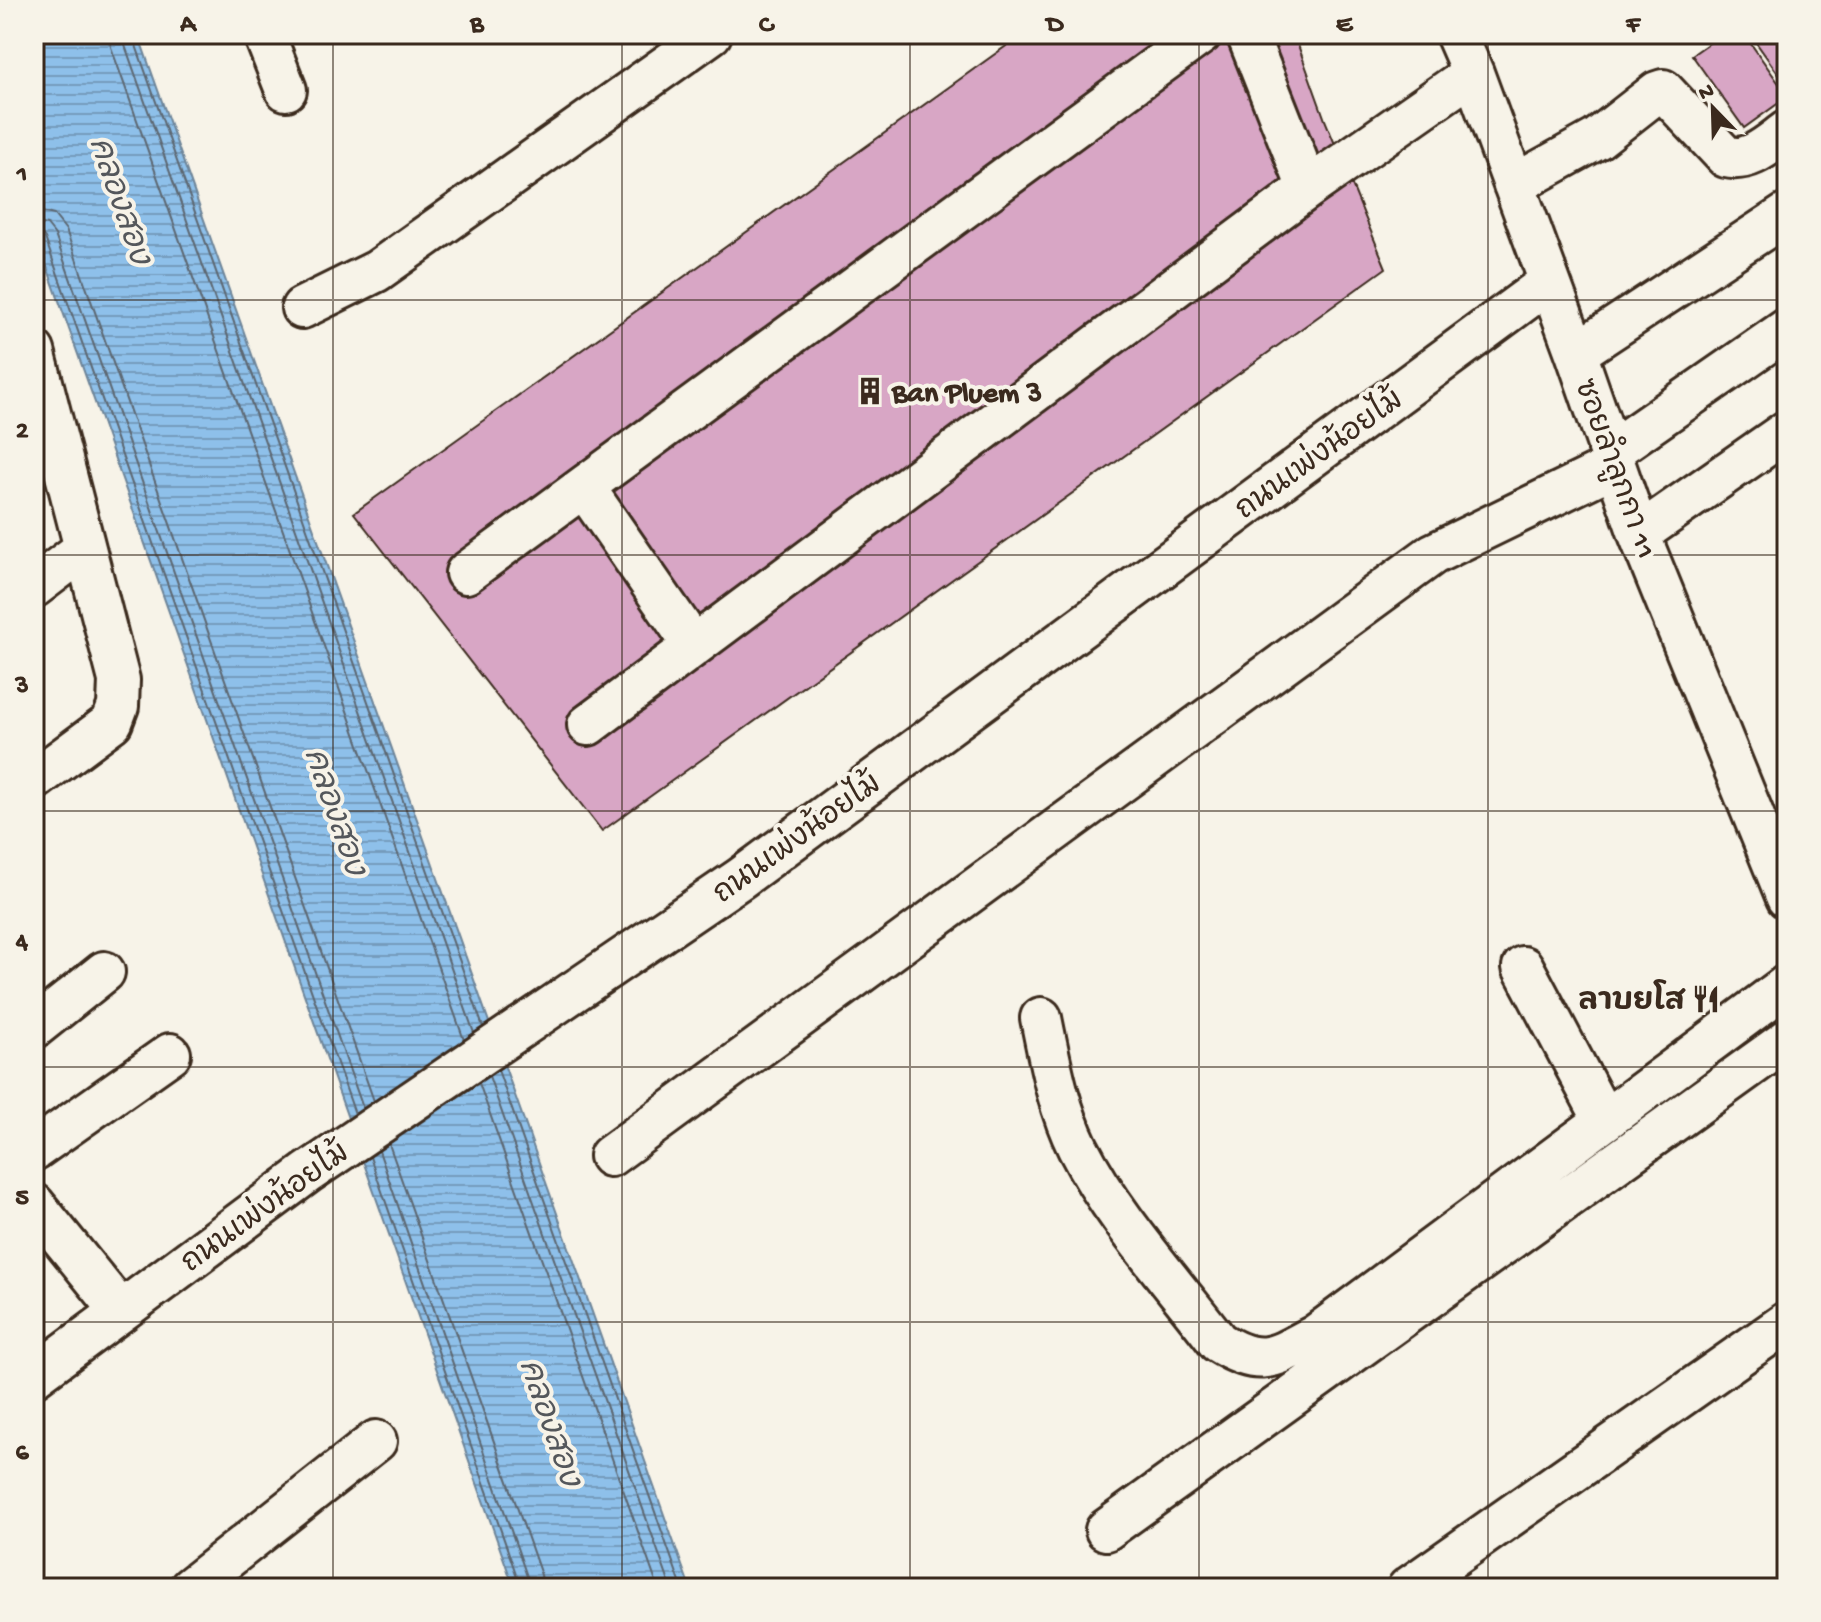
<svg xmlns="http://www.w3.org/2000/svg" width="1821" height="1622" viewBox="0 0 1821 1622" font-family="'Gochi Hand','Playpen Sans Thai',sans-serif">
<style>
.water{fill:url(#water-rules);stroke:#6d8498;stroke-width:2}
.lines{fill:none;stroke-linecap:round;stroke-linejoin:round}
.shore{stroke:#5c6670;stroke-width:2}
.building{fill:#d8a6c5;stroke:#3b2a1e;stroke-width:2}
.minor-casing{stroke:#3b2a1e;stroke-width:46}
.minor{stroke:#f7f3e8;stroke-width:40}
.grid{fill:none;stroke:#3b2a1e;stroke-width:2;stroke-opacity:0.55}
.labels{text-anchor:middle;stroke-width:8;stroke-linejoin:round;paint-order:stroke}
.poi-label{font-size:30px;font-weight:bold;fill:#3b2a1e;stroke:#f7f3e8;text-anchor:start}
.street-label{font-size:30px;fill:#3b2a1e;stroke:#f7f3e8}
.water-label{font-size:32px;font-style:italic;fill:#54575b;stroke:#f7f3e8}
.neatline{fill:none;stroke:#3b2a1e;stroke-width:3}
.grid-label{font-size:26px;text-anchor:middle;font-weight:bold;fill:#3b2a1e}
</style>
<defs>
<pattern id="water-rules" width="6" height="5" patternUnits="userSpaceOnUse" patternTransform="scale(2)"><rect width="6" height="5" fill="#8ec0ea"/><path d="M0 2.5h6" fill="none" stroke="#759cbd"/></pattern>
</defs>
<rect width="100%" height="100%" fill="#f7f3e8"/>
<filter id="ink" filterUnits="userSpaceOnUse"><feTurbulence type="fractalNoise" baseFrequency=".0125" numOctaves="2"/><feDisplacementMap in="SourceGraphic" scale="16" xChannelSelector="R" yChannelSelector="G"/><feConvolveMatrix kernelMatrix="1 2 1 2 8 2 1 2 1" color-interpolation-filters="sRGB"/></filter>
<g filter="url(#ink)">
<path class="water" d="M34 34H138L690 1588H514L34 230Z"/>
<g class="lines">
<path class="shore" d="M109 34 111 47 464 1040
M121 34 474 1033
M132 34 483 1027
M34 210 54 215 66 230 374 1101
M34 222 47 225 55 235 363 1108
M34 232 41 233 45 238 355 1114
M498 1070 682 1588
M489 1076 671 1588
M479 1083 658 1588
M389 1144 541 1575 543 1588
M379 1151 531 1588
M370 1157 521 1588"/>
</g>
<path class="building" d="M1023 34H1294L1325 120 1386 268 602 831 354 513Z
M1722 34H1744L1787 95V97L1744 128 1692 55Z
M1750 34H1787V86Z"/>
<g class="lines">
<defs>
<path id="minor" d="M264 34 286 90
M1247 34 1308 188
M1456 34 1473 73 1576 353 1639 534 1787 898
M1514 185 1597 139 1657 92 1663 90 1726 157C1750 163 1769 144 1787 131
M302 308 377 271 711 34
M34 351 119 680 118 706 112 722 34 780
M1576 353 1787 214
M1610 452 1787 329
M584 487 694 646
M1639 534 1787 431
M466 573 1201 34
M34 587 84 549
M588 725 1308 188 1473 73
M1523 967 1604 1120
M1041 1018C1050 1062 1058 1108 1078 1148 1113 1217 1171 1280 1218 1342 1261 1369 1275 1357 1316 1335L1787 985
M34 1028 104 972
M34 1150 170 1054
M610 1156 1433 554 1614 466
M34 1204 120 1310
M34 1376 307 1173 741 878 1548 283
M1106 1530 1787 1040
M190 1588 376 1441
M1408 1588 1787 1322"/>
</defs>
<use href="#minor" class="minor-casing"/>
<use href="#minor" class="minor"/>
</g>
</g>
<path class="grid" d="M333 34V1588M622 34V1588M910 34V1588M1199 34V1588M1488 34V1588M34 300H1787M34 555H1787M34 811H1787M34 1067H1787M34 1322H1787"/>
<defs>
<symbol id="building-bare" viewBox="-9 -9 18 18"><path d="M-4-6H4V6H1V3H-1V6H-4ZM-2.5-4.3h1.7v1.8h-1.7ZM.8-4.3h1.7v1.8H.8ZM-2.5-1h1.7V.8h-1.7ZM.8-1h1.7V.8H.8Z" fill="#3b2a1e" stroke="#f7f3e8" stroke-width="2.5" paint-order="stroke"/></symbol>
<symbol id="restaurant-bare" viewBox="-9 -9 18 18"><path d="M-5-6h1v4h1v-4h1v4h1v-4h1v5L-1.5 .5V6h-2V.5L-5-1ZM5-6V6H3V1.5H1.5Q1.5-4 5-6Z" fill="#3b2a1e" stroke="#f7f3e8" stroke-width="2.5" paint-order="stroke"/></symbol>
</defs>
<g fill-rule="evenodd">
<use href="#building-bare" x="850" y="371" width="40" height="40"/>
<use href="#restaurant-bare" x="1686" y="979" width="40" height="40"/>
</g>
<g class="labels">
<g class="poi-label">
<text x="892" y="401">Ban Pluem 3</text>
<text x="1684" y="1009" text-anchor="end">ลาบยโส</text>
</g>
<g class="street-label">
<text transform="translate(1318 453) rotate(-36)" y="10">ถนนเพ่งน้อยไม้</text>
<text transform="translate(1617 468) rotate(70)" y="10">ซอยลำลูกกา 11</text>
<text transform="translate(796 837) rotate(-36)" y="10">ถนนเพ่งน้อยไม้</text>
<text transform="translate(264 1206) rotate(-36)" y="10">ถนนเพ่งน้อยไม้</text>
</g>
<g class="water-label">
<text transform="translate(122 200) rotate(71)" y="11">คลองสอง</text>
<text transform="translate(337 811) rotate(71)" y="11">คลองสอง</text>
<text transform="translate(552 1422) rotate(71)" y="11">คลองสอง</text>
</g>
</g>
<rect width="1821" height="1622" fill="none" stroke="#f7f3e8" stroke-width="88"/>
<g transform="translate(1713 108) rotate(337)" stroke="#f7f3e8" stroke-width="6" paint-order="stroke">
<path d="M0-6L14 30L0 20L-14 30Z" fill="#3b2a1e"/>
<text y="-12" font-size="22" font-weight="bold" text-anchor="middle" fill="#3b2a1e">N</text>
</g>
<rect x="44" y="44" width="1733" height="1534" class="neatline"/>
<g class="grid-label">
<text x="188" y="31">A</text>
<text x="477" y="31">B</text>
<text x="766" y="31">C</text>
<text x="1055" y="31">D</text>
<text x="1344" y="31">E</text>
<text x="1633" y="31">F</text>
<text x="22" y="181">1</text>
<text x="22" y="437">2</text>
<text x="22" y="692">3</text>
<text x="22" y="948">4</text>
<text x="22" y="1204">5</text>
<text x="22" y="1459">6</text>
</g>
</svg>
